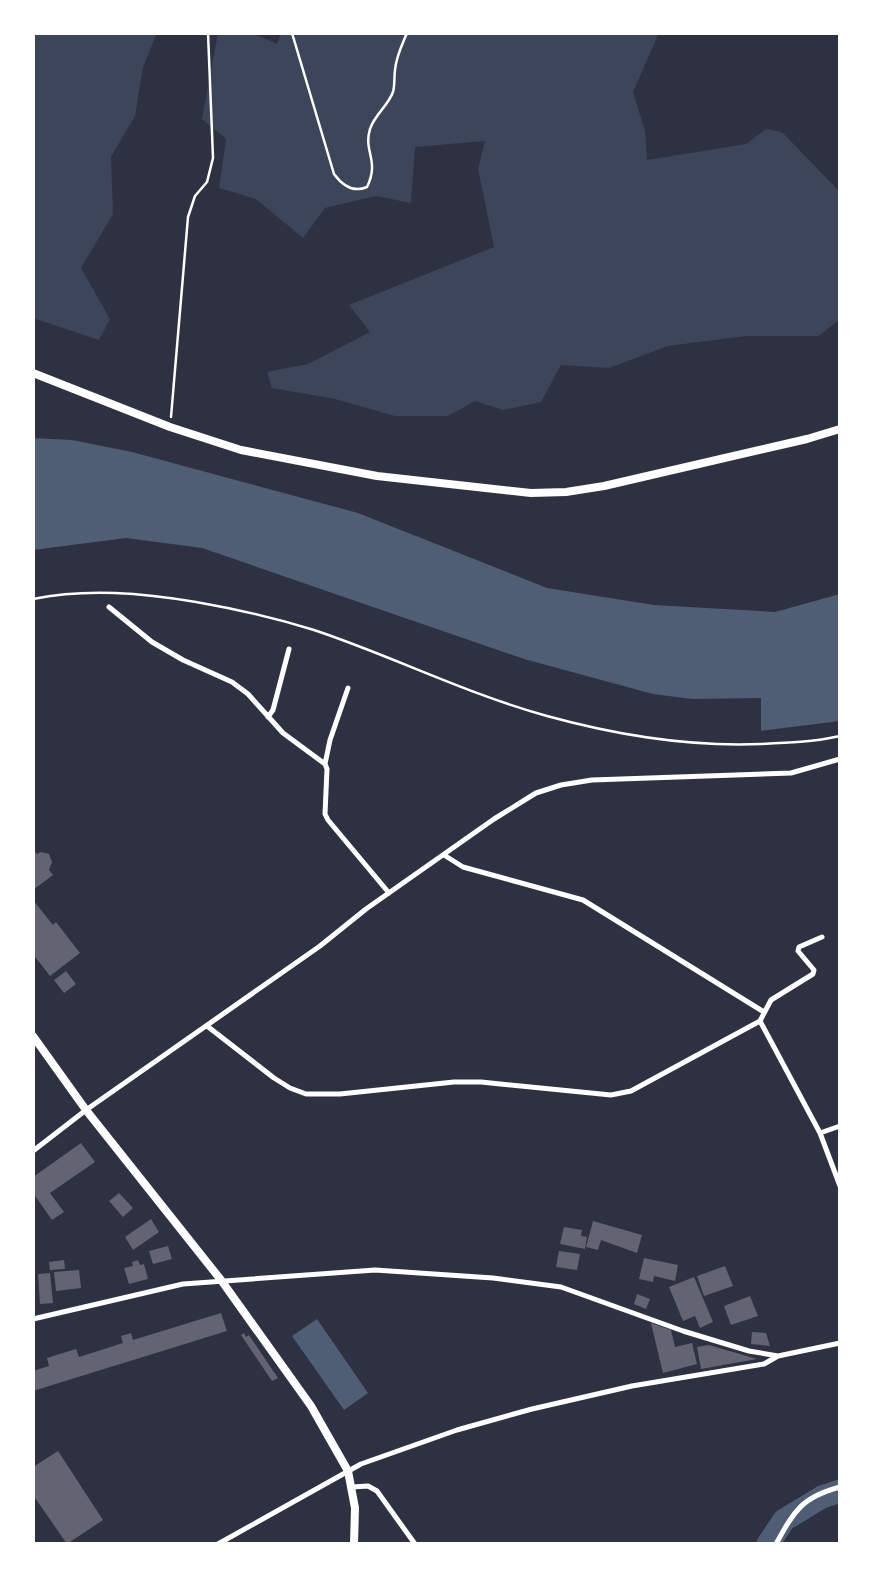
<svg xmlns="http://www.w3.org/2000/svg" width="873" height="1577" viewBox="0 0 873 1577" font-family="'Archivo Narrow',sans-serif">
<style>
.green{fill:#3c4559}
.water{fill:#4f5d75}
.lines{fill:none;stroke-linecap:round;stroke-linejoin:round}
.river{stroke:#4f5d75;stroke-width:23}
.building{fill:#626471}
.path{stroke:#fff;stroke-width:2.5}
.minor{stroke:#fff;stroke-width:5}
.primary{stroke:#fff;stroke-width:8}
</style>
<rect width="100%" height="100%" fill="#2d3142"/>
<path class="green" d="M33 33H157L143 67 135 116 111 157 113 214 81 268 110 319 99 340 33 318Z
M218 33H252L277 44 281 33H659L633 92 645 131 647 160 746 144 766 129 782 132 840 192V319L819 336H746L668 346 609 368 561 365 541 402 503 410 475 401 448 416H395L335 399 272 388 267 372 308 364 370 332 349 305 494 247 478 169 485 141 415 147 411 203 376 196 325 208 303 238 256 199 219 188 226 139 202 119Z"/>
<path class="water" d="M33 438 72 440 132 452 358 513 547 588 654 605 775 612 840 594V721L761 731V698L692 699 653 694 524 659 202 548 126 538 33 550Z
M317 1319 368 1393 344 1410 292 1336Z"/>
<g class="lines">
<path class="river" d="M768 1544 784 1520 822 1497 840 1491"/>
</g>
<path class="building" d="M33 849 37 854 41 852 49 854 52 862 49 870 53 875 33 890Z
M33 900 53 925 56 922 80 953 50 976 33 954Z
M66 971 76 984 64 993 54 980Z
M81 1143 95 1162 50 1193 64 1212 52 1220 33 1193V1177Z
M119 1193 133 1208 123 1217 109 1201Z
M151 1219 159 1232 133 1250 125 1237Z
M593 1221 642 1235 637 1253 601 1240 598 1250 586 1247Z
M564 1227 582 1230 581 1236 587 1237 585 1249 560 1244Z
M168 1246 172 1259 153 1264 149 1251Z
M559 1251 580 1254 577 1270 556 1267Z
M644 1258 678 1265 675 1281 654 1276 653 1282 639 1279Z
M64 1260 65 1269 50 1270 49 1262Z
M138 1260 140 1265 144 1264 148 1279 129 1284 124 1268 133 1266 132 1262Z
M725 1266 733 1286 704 1296 697 1276Z
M79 1270 81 1288 56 1291 54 1272Z
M50 1273 53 1303 40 1304 38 1274Z
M694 1277 713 1322 700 1328 695 1316 683 1321 669 1287Z
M637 1294 650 1299 646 1309 634 1304Z
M750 1296 758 1316 731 1325 724 1306Z
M221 1313 227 1331 33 1391V1371L49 1366 47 1358 76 1349 79 1357 123 1343 121 1336 131 1333 133 1340Z
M651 1323 671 1330 675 1347 692 1343 697 1364 663 1373Z
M752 1332 766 1333 770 1346 751 1344Z
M244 1333 246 1337 249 1335 278 1378 272 1381 241 1335Z
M709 1345 757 1359 701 1369 697 1347Z
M58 1451 103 1520 67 1544 33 1495V1467Z"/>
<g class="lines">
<path class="path" d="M292 33 334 174C342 185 353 193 367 187 380 160 363 152 370 129 375 114 388 106 393 92 395 85 394 77 395 70 396 57 402 45 407 33
M171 417 188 217 195 196 207 182 213 158 208 33
M33 599C87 588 143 593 196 602 236 609 275 618 314 630 392 656 467 694 547 716 616 735 689 747 761 744 787 743 814 742 840 736"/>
<path class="minor" d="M109 607 152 642 183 660 232 682 248 694 283 733 325 764 327 769 325 814 328 820 389 893
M268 717 273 710 289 649
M325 764 330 740 348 688
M444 855 463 867 583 900 764 1012
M760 1021 820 1133 840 1186
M207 1026 274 1078 290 1088 306 1094H340L454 1082H481L611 1095 631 1091 760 1021 771 1000 813 974 814 970 798 951 799 947 822 937
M820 1133 840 1126
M33 1151 86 1110 320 946 366 909 494 819 536 793 561 785 592 780 791 773 840 759
M33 1319 183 1284 375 1270 493 1278 561 1287 683 1331 749 1351 778 1356 840 1343
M352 1487 368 1486 377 1491 415 1544
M218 1544 361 1464 457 1430 532 1409 632 1386 764 1364 778 1356
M776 1544C794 1511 802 1497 840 1487"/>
<path class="primary" d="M33 373 170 427 241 450 377 476 531 493 566 492 604 486 807 439 840 429
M33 1036 86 1110 221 1280 311 1406 348 1471 355 1508 354 1544"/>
</g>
<rect width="873" height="1577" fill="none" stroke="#ffffff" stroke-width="70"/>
</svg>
